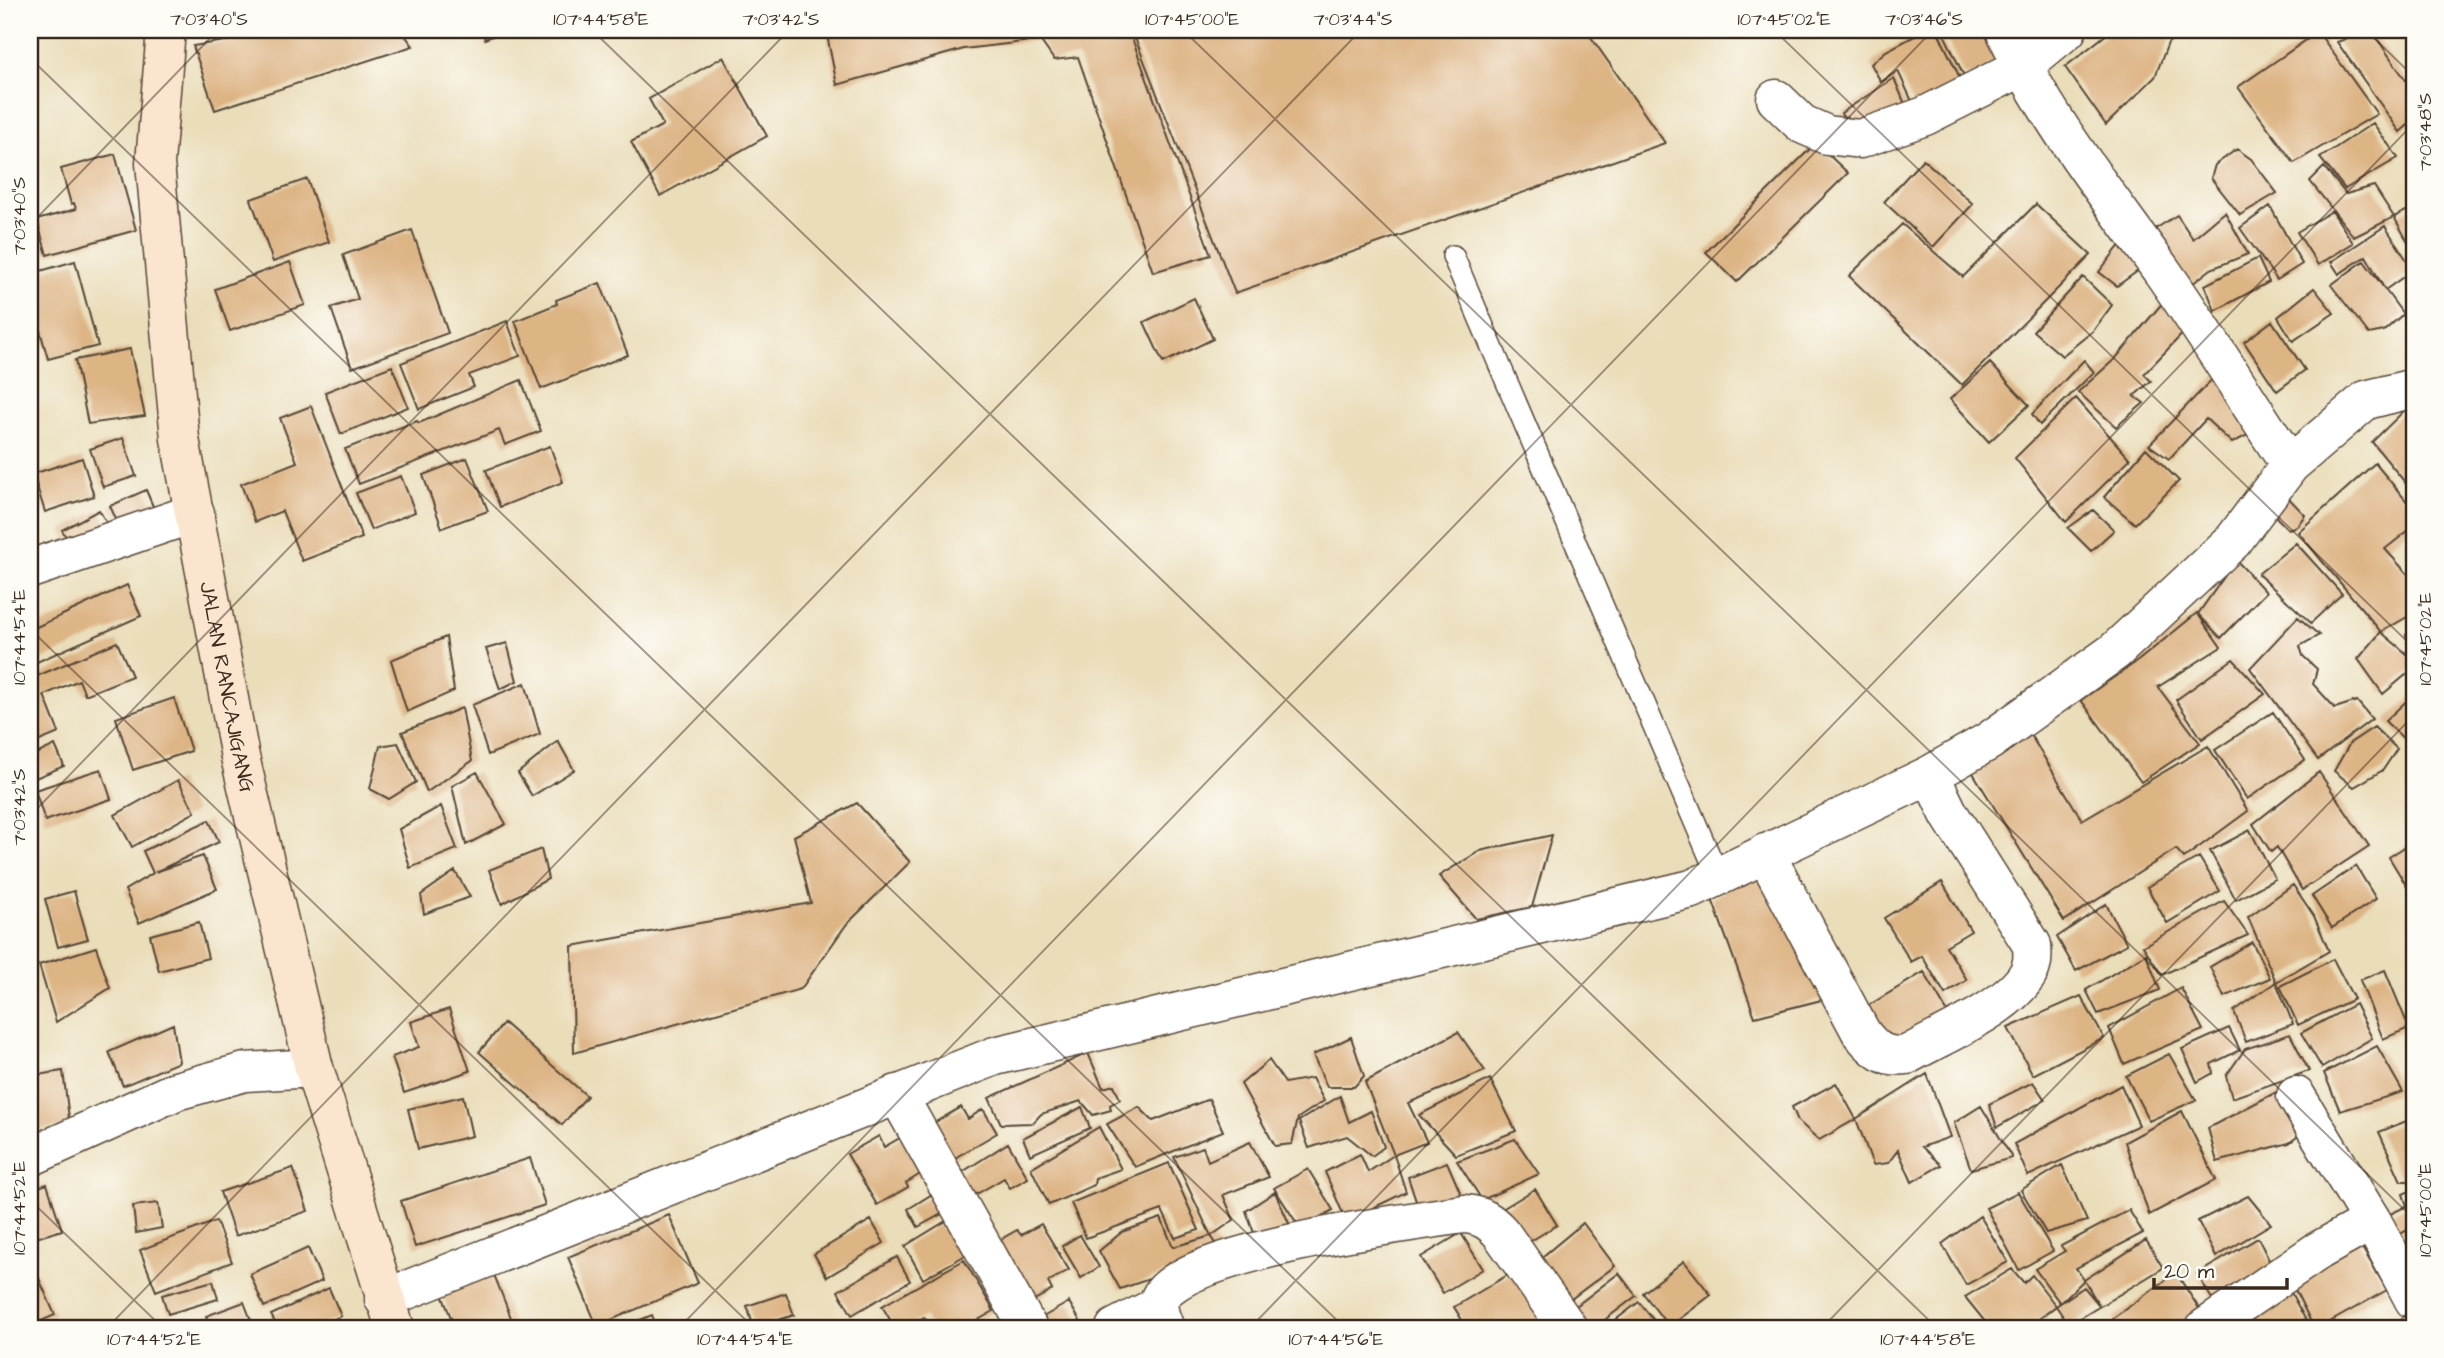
<svg xmlns="http://www.w3.org/2000/svg" width="2444" height="1358" viewBox="0 0 2444 1358" font-family="'Architects Daughter',sans-serif">
<style>
.building{fill:#ddb484}
.lines{fill:none;stroke-linecap:round;stroke-linejoin:round}
.lane-casing{stroke:#554535;stroke-width:24}
.street-casing{stroke:#554535;stroke-width:41}
.secondary-casing{stroke:#554535;stroke-width:41}
.lane{stroke:#fff;stroke-width:21}
.street{stroke:#fff;stroke-width:38}
.secondary{stroke:#fbe5cf;stroke-width:38}
.ticks{fill:none;stroke:#3b2a1e;stroke-width:2;stroke-opacity:0.45}
.labels{text-anchor:middle;stroke-width:5;stroke-linejoin:round;paint-order:stroke}
.street-label{font-size:21px;fill:#3b2a1e;stroke:#fdfcf7}
.neatline{fill:none;stroke:#3b2a1e;stroke-width:2.5}
.ticks-label{font-size:18px;text-anchor:middle;fill:#3b2a1e}
</style>
<rect width="100%" height="100%" fill="#fdfcf7"/>
<filter id="ink" filterUnits="userSpaceOnUse"><feTurbulence type="fractalNoise" baseFrequency=".0143" numOctaves="2"/><feDisplacementMap in="SourceGraphic" scale="14" xChannelSelector="R" yChannelSelector="G"/><feConvolveMatrix kernelMatrix="1 2 1 2 8 2 1 2 1" color-interpolation-filters="sRGB"/></filter>
<filter id="wash" filterUnits="userSpaceOnUse"><feTurbulence type="fractalNoise" baseFrequency=".00686" numOctaves="4" result="noise"/><feDisplacementMap in="SourceGraphic" scale="28" xChannelSelector="R" yChannelSelector="G"/><feGaussianBlur stdDeviation="1.57" result="paint"/><feColorMatrix in="noise" values="0 0 0 0 0 0 0 0 0 0 0 0 0 0 0 0 0 1.4 0 .05"/><feComposite in="paint" operator="in"/></filter>
<g filter="url(#wash)">
<rect width="100%" height="100%" fill="#eaddb9"/>
<g id="blocks">
<path class="building" d="M295 30H401L413 46 215 110 193 46Z
M481 30H507L485 39Z
M826 30H1129L1211 255 1153 272 1078 57 1054 60 1040 40 964 49 837 85Z
M1132 30H1586L1665 143 1235 293Z
M1926 30H1937L1961 80 1916 110 1898 71 1881 82 1871 64 1886 51Z
M1942 30H1993L2008 55 1971 76 1963 74Z
M2112 30H2183L2168 43 2155 77 2106 125 2065 67Z
M2371 30 2414 92V120L2400 132 2337 42Z
M2318 32 2377 114 2294 163 2238 87Z
M723 57 767 136 660 196 631 142 663 125 649 99Z
M1894 78 1910 116 1850 133 1841 113Z
M2373 123 2398 158 2345 189 2320 158Z
M1816 143 1848 173 1737 282 1706 252Z
M2237 149 2251 159 2277 193 2240 215 2211 178 2215 165Z
M115 154 136 230 47 255 37 220 76 209 74 203 71 204 61 169Z
M1923 159 1973 204 1933 247 1884 202Z
M2324 167 2346 194 2374 186 2394 217 2354 237 2310 181Z
M307 179 329 242 273 262 251 199Z
M2036 204 2091 255 1962 385 1849 276 1902 224 1963 277Z
M2270 206 2302 264 2277 280 2240 228Z
M2414 207V253L2394 217Z
M2332 211 2353 243 2318 265 2297 232Z
M2225 212 2248 254 2211 269 2187 288 2149 233 2177 215 2193 239Z
M2385 226 2413 270 2385 290 2366 256 2339 274 2331 262Z
M412 230 448 333 352 368 331 308 358 299 343 255Z
M2121 244 2146 265 2117 286 2099 272Z
M2258 258 2269 282 2215 311 2205 285Z
M75 261 98 346 48 359 30 295V274Z
M2364 261 2403 314 2384 331 2369 334 2331 285Z
M290 262 305 305 230 331 215 289Z
M2083 277 2112 305 2093 331 2062 356 2033 331Z
M600 283 628 355 541 389 515 321 557 304 556 300Z
M2314 288 2334 313 2293 341 2278 317Z
M2170 294 2190 326 2144 374 2151 381 2134 396 2144 403 2116 427 2078 392 2116 358Z
M1194 298 1213 339 1163 363 1144 322Z
M507 321 520 356 469 375 474 387 419 409 401 363Z
M2272 321 2305 370 2277 391 2244 342Z
M130 349 145 416 88 424 75 360Z
M2084 360 2094 372 2040 425 2032 414Z
M1990 363 2029 405 1989 442 1950 399Z
M392 366 408 407 341 434 325 392Z
M2219 372 2260 429 2232 443 2206 419 2169 459 2149 445Z
M521 380 541 431 505 445 499 430 359 484 345 449 417 421 419 423Z
M2076 398 2130 459 2066 522 2015 458Z
M2414 401V490L2412 491 2372 442Z
M311 406 362 538 302 561 282 511 255 522 241 484 297 462 280 418Z
M123 438 136 476 103 487 90 449Z
M550 446 563 482 500 507 486 470Z
M2146 448 2179 481 2135 524 2104 497Z
M82 458 94 496 45 512 33 474Z
M467 458 488 511 442 528 423 475Z
M2375 463 2414 510V526L2385 549 2414 581V613L2381 632 2298 532Z
M401 476 415 512 371 530 356 493Z
M146 490 155 511 120 528 110 506Z
M2283 492 2305 515 2297 526 2288 529 2267 508Z
M99 510 109 527 72 548 62 530Z
M2093 510 2114 530 2091 551 2068 528Z
M2296 543 2342 594 2311 623 2258 574Z
M2236 560 2266 592 2221 638 2198 614Z
M127 585 141 616 37 662 30 641V630Z
M2197 613 2221 647 2158 687 2200 743 2141 782 2081 700 2139 660Z
M2298 617 2319 635 2300 646 2303 656 2317 669 2313 684 2335 708 2357 701 2372 719 2318 760 2250 668Z
M2414 628V650L2406 635Z
M2381 632 2414 660V668L2383 694 2358 659Z
M446 637 454 691 407 712 391 660Z
M117 642 132 676 85 695 79 680 44 695 59 733 30 745V679Z
M507 643 517 681 500 689 486 649Z
M2233 659 2265 694 2202 739 2176 700Z
M525 683 540 734 488 755 472 705Z
M2414 694V744L2410 745 2385 721Z
M174 698 191 751 133 770 116 718Z
M462 708 472 761 427 792 402 732Z
M2273 712 2305 760 2247 799 2215 750Z
M2024 724 2082 820 2208 746 2248 811 2184 858 2176 849 2064 921 1967 763Z
M2374 727 2397 749 2383 770 2354 787 2334 771 2350 743Z
M558 741 574 770 532 796 518 773Z
M398 743 416 782 389 799 370 789 380 746Z
M55 745 64 766 33 779 30 757Z
M101 769 111 799 45 821 35 790Z
M477 772 506 824 466 845 452 786Z
M2319 772 2369 846 2302 890 2277 847 2271 852 2253 824Z
M178 780 195 812 132 847 115 815Z
M857 803 910 862 846 925 801 989 574 1053 572 946 811 903 794 836Z
M441 806 457 849 410 868 399 829Z
M209 820 219 842 155 872 203 856 217 889 139 923 125 890 153 873 143 851Z
M2250 830 2275 879 2236 900 2210 851Z
M1552 835 1532 907 1476 919 1439 876 1480 851Z
M2414 841V894L2412 895 2389 857Z
M541 849 548 879 502 904 489 870Z
M2199 857 2220 891 2167 923 2147 887Z
M1763 866 1833 997 1755 1017 1712 899Z
M2356 866 2376 899 2332 928 2312 896Z
M455 871 470 897 424 914 421 895Z
M1942 882 1971 931 1946 946 1967 980 1945 994 1922 956 1911 962 1884 918Z
M2293 885 2314 916 2329 951 2276 982 2248 917Z
M74 891 88 939 58 947 45 899Z
M2224 901 2248 935 2162 975 2143 946Z
M2106 904 2127 944 2076 971 2057 937Z
M199 922 208 958 159 971 150 935Z
M2252 942 2270 978 2224 997 2210 967Z
M96 947 110 988 56 1022 39 965Z
M2146 954 2160 990 2098 1014 2086 990Z
M2333 959 2354 999 2298 1025 2280 986Z
M2385 970 2409 1028 2383 1039 2360 980Z
M1924 972 1948 1013 1890 1047 1866 1007Z
M2276 982 2293 1024 2246 1042 2234 1011Z
M2181 988 2203 1030 2124 1064 2109 1028Z
M2081 996 2104 1038 2033 1075 2008 1028Z
M2355 1004 2372 1038 2322 1068 2301 1033Z
M449 1009 470 1071 404 1093 392 1057 419 1047 411 1022Z
M504 1023 587 1096 562 1125 479 1052Z
M173 1024 179 1062 123 1086 109 1052Z
M2229 1028 2240 1050 2211 1064 2213 1073 2197 1082 2182 1049Z
M1458 1032 1485 1071 1408 1103 1427 1142 1394 1155 1365 1082Z
M2290 1034 2309 1071 2232 1098 2226 1076 2245 1049Z
M1351 1037 1364 1076 1354 1087H1327L1313 1055Z
M2377 1046 2403 1092 2340 1111 2324 1073Z
M1088 1053 1103 1088 1114 1085 1120 1099 1110 1105 1111 1110 1093 1115 1081 1101 1041 1114 1033 1123 1001 1124 989 1098Z
M2169 1054 2196 1100 2149 1121 2126 1076Z
M1269 1060 1285 1083 1312 1078 1324 1101 1298 1118 1292 1144 1275 1146 1241 1084Z
M63 1071 70 1126 30 1131V1076Z
M1927 1074 1950 1137 1922 1147 1941 1165 1912 1182 1898 1150 1888 1163 1873 1165 1856 1119Z
M1490 1079 1516 1131 1456 1155 1419 1115Z
M2033 1082 2045 1100 1997 1127 1989 1104Z
M1836 1083 1856 1119 1819 1140 1798 1121 1792 1107Z
M2121 1085 2139 1125 2028 1176 2014 1144Z
M2286 1087 2301 1134 2289 1143 2217 1162 2208 1128Z
M463 1096 472 1136 418 1149 408 1109Z
M1340 1096 1349 1122 1371 1111 1384 1147 1372 1156 1347 1136 1309 1148 1299 1121Z
M1209 1099 1223 1131 1135 1167 1107 1124 1139 1107 1153 1121Z
M1981 1106 2012 1158 1971 1169 1954 1123Z
M961 1107 968 1119 983 1109 997 1133 948 1162 927 1127Z
M1082 1107 1090 1128 1030 1155 1023 1138Z
M2182 1111 2216 1180 2149 1215 2125 1142Z
M2414 1118V1181H2401L2379 1132Z
M1099 1127 1121 1169 1095 1178 1094 1185 1049 1205 1031 1168Z
M912 1131 933 1166 906 1183 908 1187 877 1205 847 1154 879 1136 884 1147Z
M1515 1139 1539 1174 1482 1200 1457 1161Z
M1250 1142 1269 1177 1223 1195 1234 1220 1211 1236 1174 1157 1203 1147 1208 1161Z
M1008 1143 1028 1178 1010 1188 1004 1178 963 1202 950 1180Z
M1360 1154 1368 1172 1394 1155 1406 1192 1346 1221 1325 1172Z
M530 1158 545 1205 415 1247 401 1201Z
M1447 1162 1464 1201 1422 1219 1408 1177Z
M1169 1163 1199 1230 1175 1238 1162 1210 1086 1238 1071 1203Z
M2062 1165 2087 1221 2046 1233 2021 1190Z
M293 1168 308 1211 235 1236 220 1192Z
M1308 1169 1333 1210 1300 1228 1274 1188Z
M47 1184 62 1230 36 1238 30 1219V1190Z
M1535 1189 1557 1225 1521 1247 1499 1211Z
M2414 1189V1227L2400 1234 2388 1215 2407 1206 2403 1194Z
M1275 1192 1292 1230 1257 1241 1246 1211Z
M2018 1192 2053 1251 2019 1270 1986 1208Z
M934 1193 945 1212 918 1227 908 1209Z
M2248 1196 2271 1224 2216 1257 2198 1221Z
M158 1203 162 1228 136 1233 133 1206Z
M2129 1210 2143 1233 2076 1268 2084 1280 2060 1303 2035 1269 2065 1251 2061 1246Z
M669 1215 698 1283 597 1326 568 1257Z
M1980 1216 2008 1262 1966 1285 1942 1244Z
M951 1218 971 1252 923 1279 905 1246Z
M1161 1218 1173 1247 1211 1236 1223 1254 1120 1289 1099 1251 1122 1232Z
M871 1220 884 1243 827 1277 814 1254Z
M216 1221 232 1262 156 1291 140 1250Z
M1583 1223 1615 1266 1567 1302 1536 1262Z
M1041 1224 1069 1270 1048 1282 1052 1290 1024 1306 989 1246 1017 1230 1021 1235Z
M1461 1233 1483 1269 1443 1293 1421 1257Z
M1080 1235 1099 1267 1081 1278 1062 1246Z
M2258 1238 2276 1274 2218 1309 2197 1274Z
M2357 1239 2387 1290 2319 1328H2314L2289 1278Z
M2146 1240 2163 1268 2069 1325 2056 1306 2084 1287 2099 1305 2084 1280Z
M308 1248 322 1281 264 1307 250 1274Z
M897 1257 910 1281 852 1315 838 1291Z
M964 1260 994 1311 964 1328H931L924 1317 904 1328H895L882 1306Z
M1684 1261 1711 1295 1669 1327 1643 1293Z
M1521 1267 1557 1328H1467L1454 1307Z
M2012 1269 2024 1283 2032 1275 2056 1306 2027 1328H1990L1965 1297Z
M493 1272 515 1328H455L441 1292Z
M1619 1273 1636 1296 1594 1328H1584L1571 1310Z
M2176 1273 2202 1313 2174 1328H2119L2113 1318Z
M37 1274 55 1315 30 1326V1277Z
M2284 1280 2310 1328H2258L2245 1308Z
M213 1281 218 1299 168 1314 162 1295Z
M329 1288 341 1316 315 1328H278L271 1315Z
M786 1293 794 1315 754 1328 747 1306Z
M244 1302 254 1328H211L206 1316Z
M1069 1302 1084 1328H1043L1038 1320Z
M1639 1302 1660 1328H1605Z
M652 1315 657 1328H621Z"/>
</g>
</g>
<g filter="url(#ink)">
<use href="#blocks" fill-opacity="0" stroke="#554535" stroke-width="2"/>
<g class="lines">
<defs>
<path id="lane" d="M1453 256 1718 876"/>
<path id="street" d="M2005 30C2045 118 2108 195 2164 274 2208 337 2248 402 2290 465
M1776 99 1802 124 1827 135 1860 139 1925 116 2022 67 2067 30
M30 569 195 513
M1765 853 1862 1034C1876 1051 1884 1058 1907 1055 1942 1035 2004 1010 2026 977 2033 967 2033 957 2032 945L1949 814 1930 775
M897 1094 1028 1328
M30 1157 176 1091 245 1072 314 1068
M2372 1221 2414 1300
M384 1299 995 1056 1692 889 1930 775 1989 741 2114 652 2233 541 2290 465 2366 400 2414 388
M1115 1328 1158 1306
M1165 1328C1161 1319 1156 1307 1160 1298 1181 1251 1412 1222 1464 1214 1481 1215 1490 1221 1501 1233L1568 1328
M2205 1328 2318 1251 2372 1221 2296 1096"/>
<g id="secondary">
<path id="s1" d="M166 30 155 163 180 439 240 757 314 1068 395 1328"/>
</g>
</defs>
<use href="#lane" class="lane-casing"/>
<use href="#street" class="street-casing"/>
<use href="#secondary" class="secondary-casing"/>
<use href="#lane" class="lane"/>
<use href="#street" class="street"/>
<use href="#secondary" class="secondary"/>
</g>
</g>
<path class="ticks" d="M592 30 1937 1328M1183 30 2414 1219M1774 30 2414 648M2366 30 2414 77M30 58 1345 1328M30 225 218 30M30 629 754 1328M30 816 789 30M30 1200 163 1328M107 1328 1361 30M679 1328 1933 30M1250 1328 2414 123M1822 1328 2414 715M2393 1328 2414 1306"/>
<g class="labels">
<g class="street-label">
<text dy="7" stroke="none"><textPath href="#s1" startOffset="663">JALAN RANCAJIGANG</textPath></text>
</g>
</g>
<rect width="2444" height="1358" fill="none" stroke="#fdfcf7" stroke-width="77"/>
<path d="M2154 1278v10h133v-10" fill="none" stroke="#3b2a1e" stroke-width="3.5"/>
<text x="2164" y="1278" font-size="21" fill="#3b2a1e" stroke="#fdfcf7" stroke-width="5" paint-order="stroke">20 m</text>
<rect x="38" y="38" width="2368" height="1282" class="neatline"/>
<g class="ticks-label">
<text x="209" y="25">7°03'40"S</text>
<text x="601" y="25">107°44'58"E</text>
<text x="781" y="25">7°03'42"S</text>
<text x="1192" y="25">107°45'00"E</text>
<text x="1353" y="25">7°03'44"S</text>
<text x="1784" y="25">107°45'02"E</text>
<text x="1924" y="25">7°03'46"S</text>
<text transform="translate(2425 132) rotate(-90)" y="6">7°03'48"S</text>
<text transform="translate(19 216) rotate(-90)" y="6">7°03'40"S</text>
<text transform="translate(19 637) rotate(-90)" y="6">107°44'54"E</text>
<text transform="translate(2425 639) rotate(-90)" y="6">107°45'02"E</text>
<text transform="translate(19 807) rotate(-90)" y="6">7°03'42"S</text>
<text transform="translate(19 1208) rotate(-90)" y="6">107°44'52"E</text>
<text transform="translate(2425 1210) rotate(-90)" y="6">107°45'00"E</text>
<text x="154" y="1345">107°44'52"E</text>
<text x="745" y="1345">107°44'54"E</text>
<text x="1336" y="1345">107°44'56"E</text>
<text x="1928" y="1345">107°44'58"E</text>
</g>
</svg>
